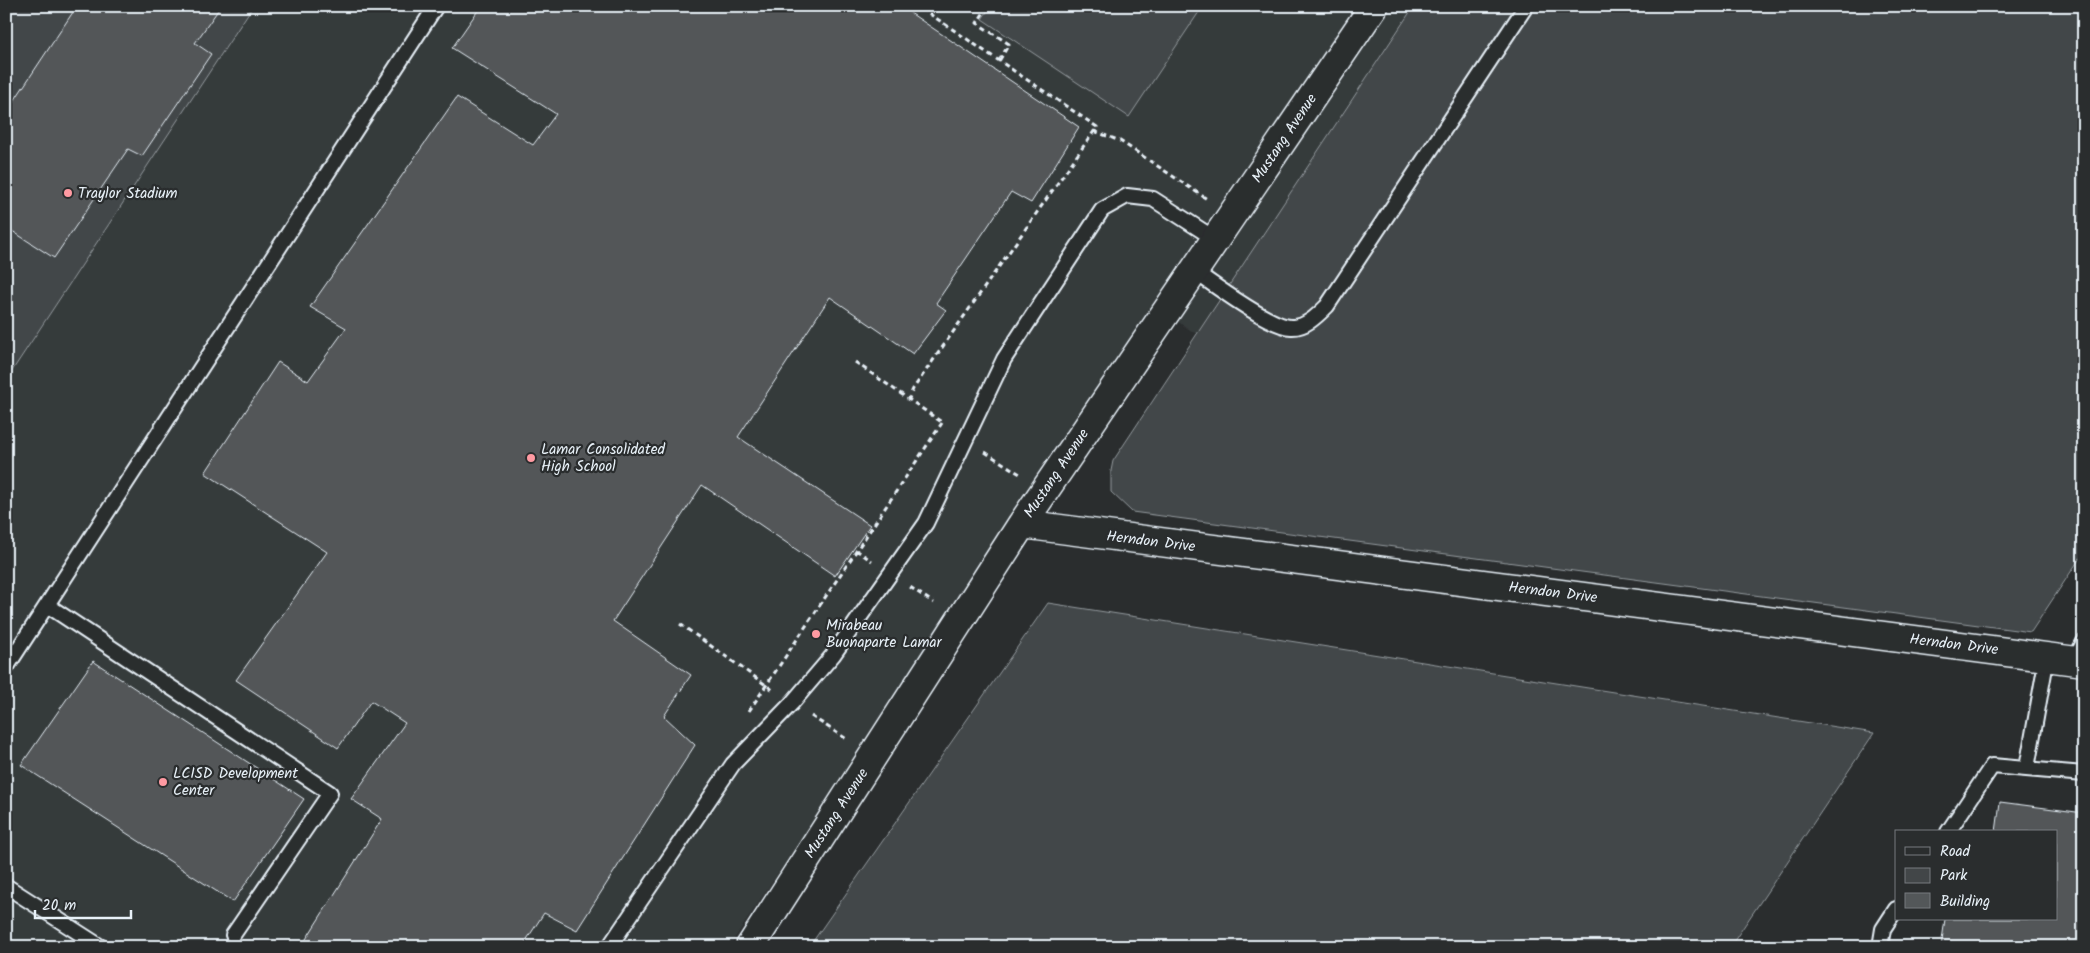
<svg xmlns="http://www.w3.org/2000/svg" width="2090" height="953" viewBox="0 0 2090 953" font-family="Kalam,sans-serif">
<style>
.built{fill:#363a3b}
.green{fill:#424648;stroke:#959ca0}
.building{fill:#535759;stroke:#e8f1f8}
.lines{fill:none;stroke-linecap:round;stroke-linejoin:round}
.service-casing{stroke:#e8f1f8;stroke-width:18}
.tertiary-casing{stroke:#e8f1f8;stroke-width:31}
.path{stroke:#e8f1f8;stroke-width:3;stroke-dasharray:5 4;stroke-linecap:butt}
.service{stroke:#2a2d2e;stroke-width:14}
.tertiary{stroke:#2a2d2e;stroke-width:28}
.poi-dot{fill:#ff9aa2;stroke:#2a2d2e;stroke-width:2}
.labels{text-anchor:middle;stroke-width:4.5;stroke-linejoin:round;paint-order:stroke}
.street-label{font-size:15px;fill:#e8f1f8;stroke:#2a2d2e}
.poi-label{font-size:15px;fill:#e8f1f8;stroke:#2a2d2e;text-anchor:start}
</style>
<rect width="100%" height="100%" fill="#2a2d2e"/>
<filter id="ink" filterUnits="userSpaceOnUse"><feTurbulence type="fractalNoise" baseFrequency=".02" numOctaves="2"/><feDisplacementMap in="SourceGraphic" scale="10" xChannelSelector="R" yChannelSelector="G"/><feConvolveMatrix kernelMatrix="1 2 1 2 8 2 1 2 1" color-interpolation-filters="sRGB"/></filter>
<g filter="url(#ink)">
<path class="built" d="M6 6H2084L1315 414 1156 307 729 947H6Z"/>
<path class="green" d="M6 6H253L6 380Z
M991 6H1203L1129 117 982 19Z
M1414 6H2084V552L2031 632 1132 512 1111 492V471L1113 461Z
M1048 603 1874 733 1730 947H809Z"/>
<path class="building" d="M77 6H221L195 43 211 54 142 156 128 149 54 258 6 227V113Z
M481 6H900L1079 127 1031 203 1011 192 936 303 946 310 913 354 830 297 738 437 870 525 835 576 702 485 613 621 691 675 664 716 695 745 577 930 544 913 522 947H301L382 819 351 799 405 723 371 701 338 748 236 680 327 552 205 473 278 362 308 381 346 328 310 307 457 97 533 145 556 114 452 48Z
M93 661 304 799 233 902 21 765Z
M2000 802 2084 813V947H1941L1945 919H2056V832H1996Z"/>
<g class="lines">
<defs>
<path id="service" d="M1194 271C1213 284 1270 327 1291 327 1305 328 1317 316 1327 306L1526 6
M47 605 330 793 233 935
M2074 661 2084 642
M6 668 436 6
M2027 768 2047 656
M1948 832 1992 766 2084 774
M6 886 101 947
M609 947 733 764 792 703 833 655 926 523 1004 359 1102 210 1127 196 1153 199 1215 239
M1880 947 1883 929 1896 909"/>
<path id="tertiary" d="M1022 524 2084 662
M750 947 1022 524 1374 6"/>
</defs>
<use href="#service" class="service-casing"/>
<use href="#tertiary" class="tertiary-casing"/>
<path class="path" d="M988 6 977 23 1009 44 999 61
M1094 131 1120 141 1207 199
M855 362 943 423
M908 401 913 389 1097 127 918 6
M985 452 1020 474
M856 550 872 561
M910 587 934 603
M680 624 773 690
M749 711 942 423
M811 716 848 740"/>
<use href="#service" class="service"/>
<use href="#tertiary" class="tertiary"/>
</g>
</g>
<g class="poi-dot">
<circle cx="68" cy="193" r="5"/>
<circle cx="531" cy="458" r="5"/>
<circle cx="816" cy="634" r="5"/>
<circle cx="163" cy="782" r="5"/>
</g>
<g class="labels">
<g class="street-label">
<text transform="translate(1284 138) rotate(-56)" y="5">Mustang Avenue</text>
<text transform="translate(1056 473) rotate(-56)" y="5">Mustang Avenue</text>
<text transform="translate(1151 541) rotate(7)" y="5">Herndon Drive</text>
<text transform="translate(1553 592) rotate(7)" y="5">Herndon Drive</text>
<text transform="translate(1954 644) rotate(7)" y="5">Herndon Drive</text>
<text transform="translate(836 813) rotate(-57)" y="5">Mustang Avenue</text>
</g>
<g class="poi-label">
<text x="78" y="198">Traylor Stadium</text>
<text x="541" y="454">Lamar Consolidated<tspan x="541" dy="17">High School</tspan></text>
<text x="826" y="630">Mirabeau<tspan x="826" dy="17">Buonaparte Lamar</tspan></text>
<text x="173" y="778">LCISD Development<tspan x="173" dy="17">Center</tspan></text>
</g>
</g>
<rect width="2090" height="953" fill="none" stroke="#2a2d2e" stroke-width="25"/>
<rect x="12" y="12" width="2065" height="928" fill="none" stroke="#e8f1f8" stroke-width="2" filter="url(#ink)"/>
<rect x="1895" y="830" width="162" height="90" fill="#2a2d2e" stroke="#767b7f"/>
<rect x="1905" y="847" width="25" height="8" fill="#2a2d2e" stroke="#767b7f"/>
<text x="1940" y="856" font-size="15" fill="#e8f1f8">Road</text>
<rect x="1905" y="868" width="25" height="15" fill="#424648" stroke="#767b7f"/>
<text x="1940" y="880" font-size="15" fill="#e8f1f8">Park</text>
<rect x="1905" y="893" width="25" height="15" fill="#535759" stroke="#767b7f"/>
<text x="1940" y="906" font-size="15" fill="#e8f1f8">Building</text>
<path d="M35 910v8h96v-8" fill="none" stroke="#e8f1f8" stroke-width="2.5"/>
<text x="42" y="910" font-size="15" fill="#e8f1f8" stroke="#2a2d2e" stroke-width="4" paint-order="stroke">20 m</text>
</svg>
